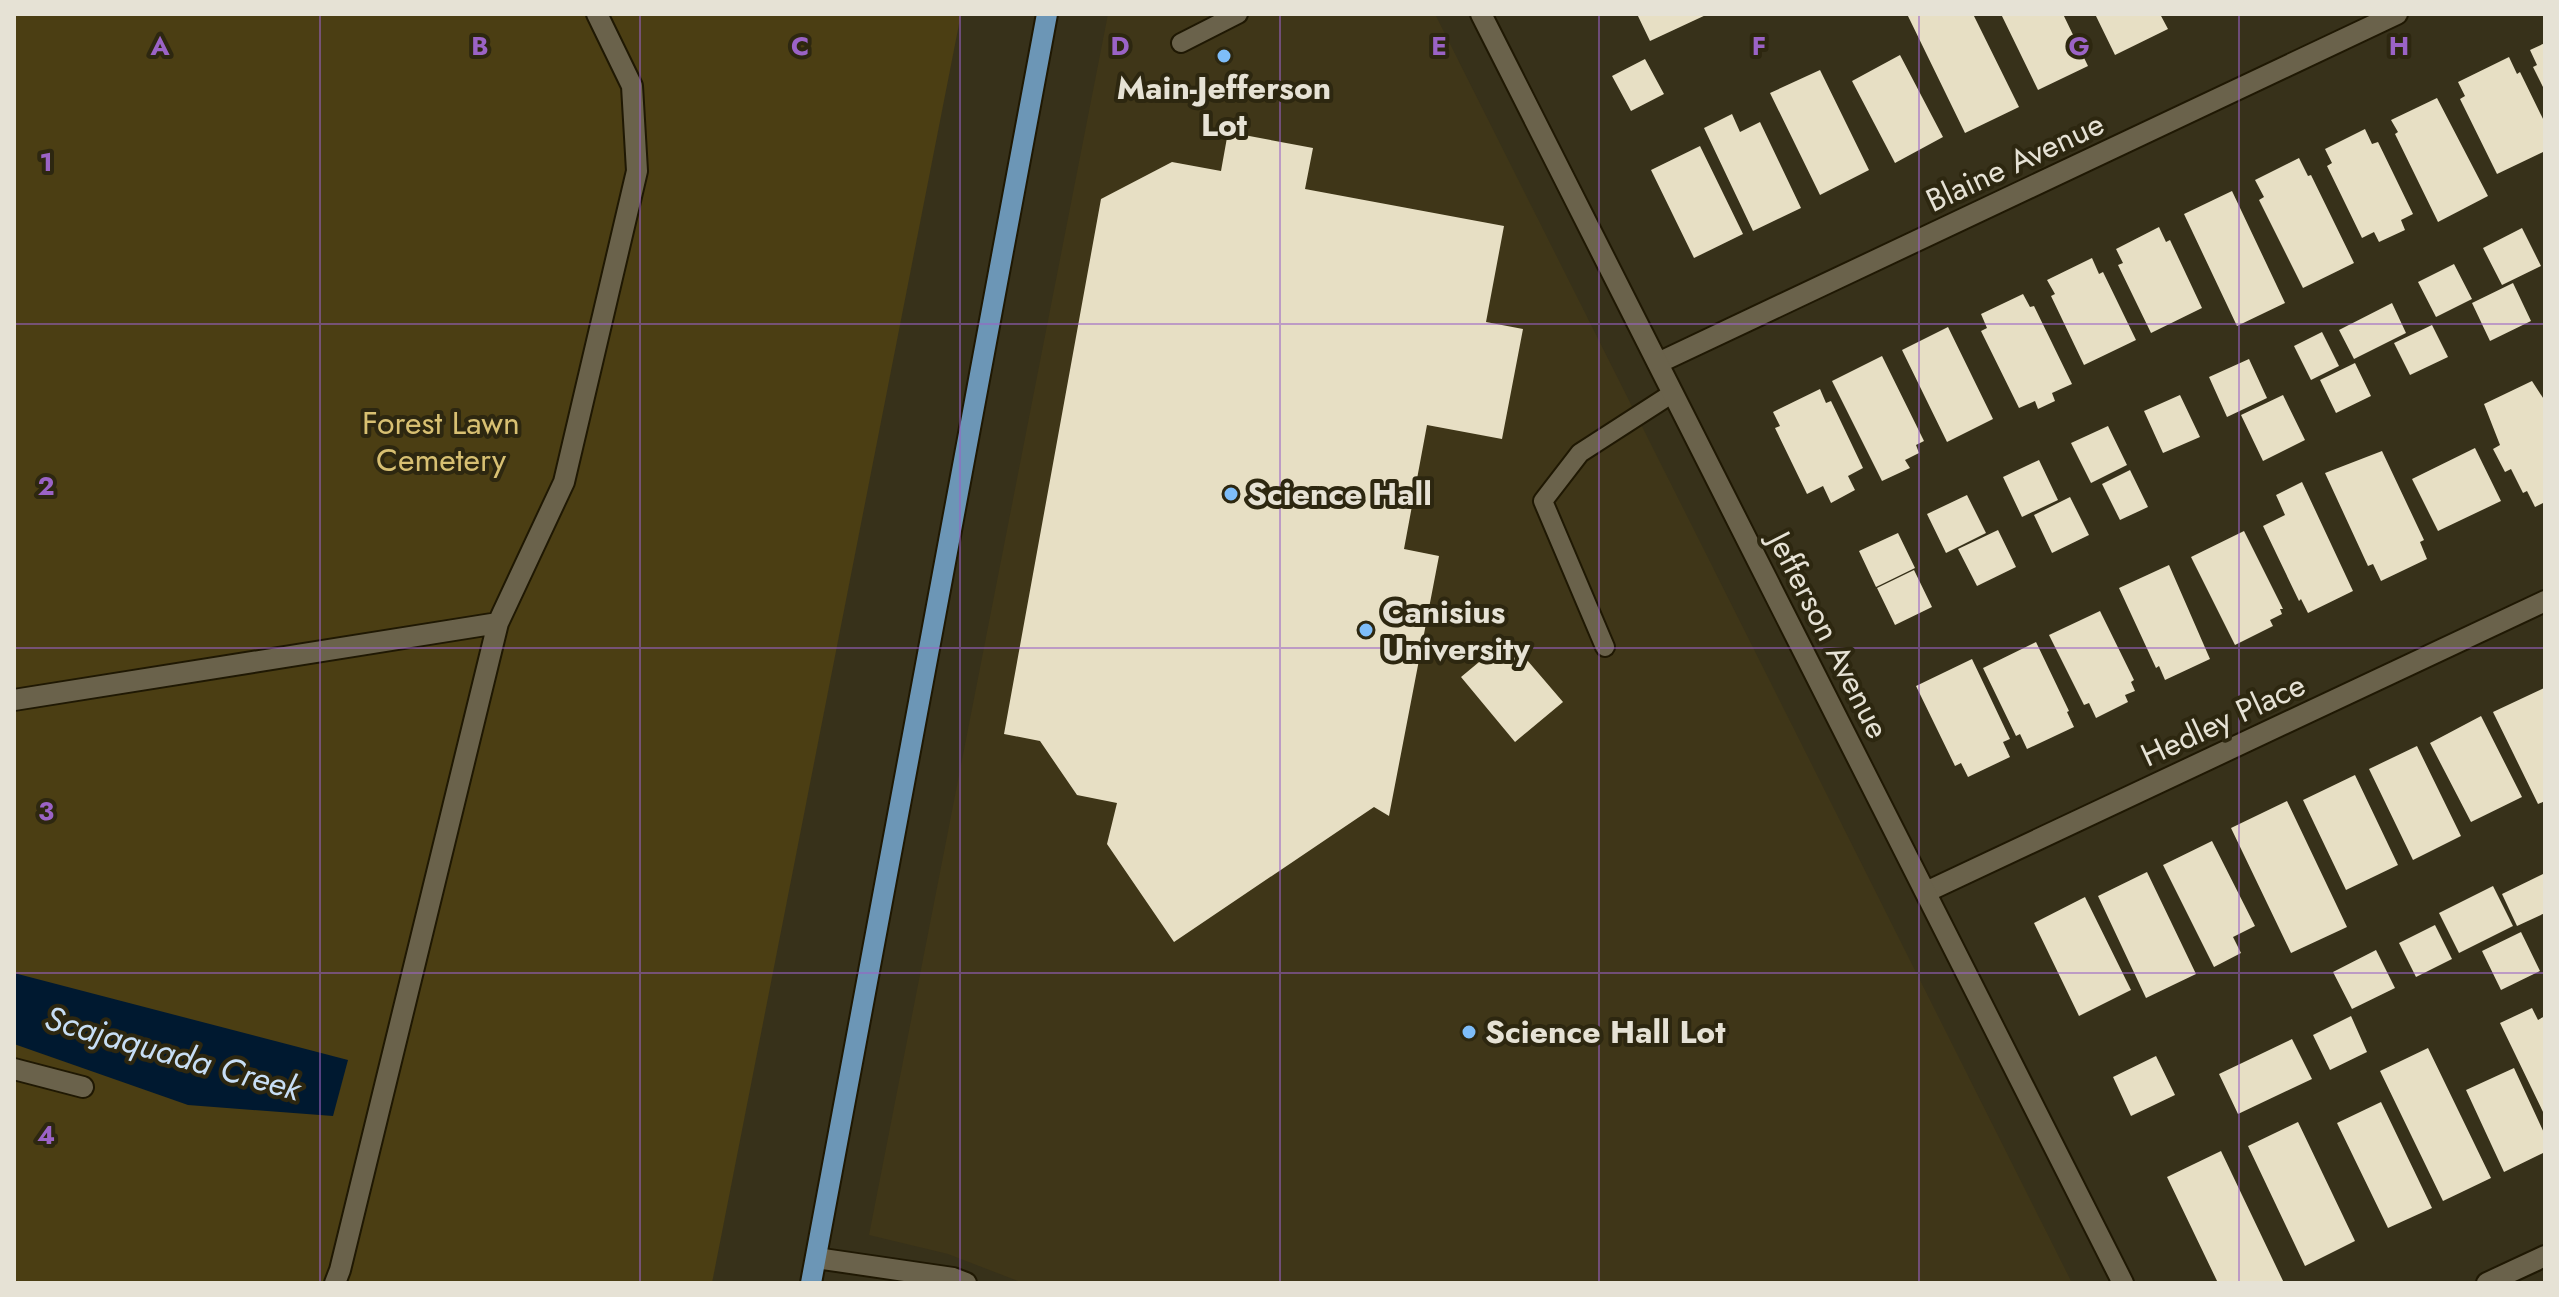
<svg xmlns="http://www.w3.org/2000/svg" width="2559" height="1297" viewBox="0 0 2559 1297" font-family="Jost,sans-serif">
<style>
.built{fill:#3f3618}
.green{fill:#4b3e13}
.water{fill:#001930}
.building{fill:#e7dfc4}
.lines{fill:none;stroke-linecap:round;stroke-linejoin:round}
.service-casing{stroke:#1f1803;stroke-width:22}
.minor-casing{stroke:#1f1803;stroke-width:24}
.tertiary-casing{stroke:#1f1803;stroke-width:24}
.primary-casing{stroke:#1f1803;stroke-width:24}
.service{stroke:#6a624b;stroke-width:18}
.minor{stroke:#6a624b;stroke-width:20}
.tertiary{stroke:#6a624b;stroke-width:20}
.primary{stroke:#6c96b6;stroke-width:20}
.grid{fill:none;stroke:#9b63c6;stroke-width:2;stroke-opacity:0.55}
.poi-dot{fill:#7ebdf9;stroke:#2d2710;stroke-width:3}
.labels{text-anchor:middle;stroke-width:8;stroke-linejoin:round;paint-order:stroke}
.poi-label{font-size:32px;font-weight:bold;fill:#e6e2d5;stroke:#2d2710;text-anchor:start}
.street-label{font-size:32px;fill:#e6e2d5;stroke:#2d2710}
.park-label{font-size:32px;fill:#d8c072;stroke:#2d2710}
.water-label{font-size:34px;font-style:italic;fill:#c7def5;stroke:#2d2710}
.grid-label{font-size:26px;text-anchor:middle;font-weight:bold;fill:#9b63c6;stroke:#2d2710;stroke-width:8;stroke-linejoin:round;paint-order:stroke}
</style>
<rect width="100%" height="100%" fill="#37311a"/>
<path class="built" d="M1108 14H1435L2072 1283H1023L948 1254 869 1235Z"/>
<path class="green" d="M14 14H961L712 1283H14Z"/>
<path class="water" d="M14 973 348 1060 333 1116 188 1105 14 1044Z"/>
<path class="building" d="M1637 14H1708L1650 41Z
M1907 14H1973L2019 107 1965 133Z
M2001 14H2063L2088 66 2038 90Z
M2095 14H2160L2168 29 2115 55Z
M2545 43V91L2533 67 2537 65 2530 50Z
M1900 55 1943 137 1895 163 1852 81Z
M2509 57 2517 74 2520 72 2545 123V151L2497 174 2460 99 2465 96 2458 82Z
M1645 59 1664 94 1631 111 1612 76Z
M1820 70 1869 170 1820 195 1770 93Z
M2437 98 2488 196 2438 222 2395 134 2398 132 2391 120Z
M1732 114 1740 132 1760 122 1801 208 1753 231 1704 128Z
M2365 129 2372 144 2378 142 2413 214 2401 220 2405 230 2379 242 2374 232 2362 238 2327 166 2332 163 2325 149Z
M1228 132 1313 148 1305 189 1504 226 1486 322 1523 329 1502 439 1427 425 1404 549 1439 556 1389 816 1374 807 1174 942 1107 844 1117 803 1077 795 1040 741 1004 734 1101 199 1172 162 1221 171Z
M1700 146 1743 234 1694 258 1651 170Z
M2299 158 2308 176 2311 175 2354 263 2303 288 2259 200 2264 197 2255 180Z
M2232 191 2285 303 2237 326 2184 214Z
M2159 227 2166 242 2170 240 2202 308 2151 333 2118 265 2123 263 2116 249Z
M2522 228 2541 266 2502 285 2483 248Z
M2092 258 2099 274 2103 272 2136 340 2084 365 2051 296 2055 294 2047 280Z
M2454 264 2472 299 2436 317 2418 282Z
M2513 283 2531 321 2490 341 2472 303Z
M2023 294 2030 307 2034 306 2072 384 2052 393 2055 401 2038 409 2035 401 2019 408 1981 331 1987 328 1981 314Z
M2392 303 2406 333 2354 359 2339 330Z
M2432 325 2448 357 2410 375 2394 343Z
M1948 327 1993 419 1947 442 1902 350Z
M2322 332 2339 366 2311 380 2294 346Z
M1882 356 1924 441 1916 445 1919 453 1905 460 1910 468 1882 481 1832 381Z
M2249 359 2267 398 2227 417 2209 377Z
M2355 363 2371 396 2336 413 2320 380Z
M2532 381 2545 401V502L2535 507 2527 491 2523 493 2511 469 2505 472 2493 449 2500 445 2484 404Z
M1820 389 1826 403 1831 401 1863 468 1848 476 1855 490 1831 503 1823 486 1807 494 1775 428 1780 426 1773 412Z
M2180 395 2200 437 2163 453 2144 411Z
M2283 395 2305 440 2263 461 2241 415Z
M2108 426 2127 465 2091 483 2071 443Z
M2475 448 2501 501 2438 531 2412 479Z
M2382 451 2424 540 2420 542 2427 559 2381 581 2373 564 2368 566 2325 473Z
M2039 460 2058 500 2022 517 2003 477Z
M2130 470 2148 507 2120 520 2102 484Z
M2302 482 2353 591 2308 613 2301 599 2299 601 2263 526 2285 515 2276 495Z
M1967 495 1986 533 1946 553 1927 514Z
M2070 497 2089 535 2052 553 2034 515Z
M1998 530 2016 567 1977 586 1958 549Z
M2244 531 2283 609H2280L2282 614 2270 620 2273 626 2235 645 2191 557Z
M1898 533 1915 568 1876 587 1859 551Z
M2169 565 2210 659 2165 680 2159 666 2156 668 2119 588Z
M1914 570 1932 607 1895 625 1877 588Z
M2100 611 2134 680 2131 682 2135 691 2125 695 2128 702 2096 718 2089 703 2084 705 2049 635Z
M1508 638 1563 702 1515 742 1461 677Z
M2036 642 2069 711 2067 712 2074 727 2027 749 2020 734 2016 736 1983 668Z
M1972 659 2010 739 2003 742 2010 757 1968 777 1961 763 1955 766 1916 686Z
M2544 688 2545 801 2538 804 2493 712Z
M2481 716 2522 797 2471 822 2430 743Z
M2417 746 2461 836 2413 860 2369 769Z
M2355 775 2398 865 2346 890 2303 800Z
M2287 801 2347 927 2291 953 2231 828Z
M2212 841 2255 926 2233 937 2241 953 2214 967 2163 865Z
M2147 872 2196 974 2146 998 2098 896Z
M2545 873V913L2517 926 2502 894Z
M2493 886 2513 926 2459 953 2439 913Z
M2085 897 2131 990 2079 1016 2034 923Z
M2435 925 2452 959 2416 977 2399 943Z
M2521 932 2540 971 2501 990 2482 951Z
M2376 950 2395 988 2352 1009 2333 972Z
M2532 1008 2538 1020 2545 1016V1116L2500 1023Z
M2351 1016 2367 1052 2330 1070 2313 1035Z
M2292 1039 2312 1079 2238 1114 2219 1074Z
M2428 1048 2491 1178 2443 1201 2380 1071Z
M2156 1056 2175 1095 2131 1116 2113 1077Z
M2514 1068 2545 1135V1152L2504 1172 2466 1090Z
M2381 1102 2432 1208 2388 1228 2337 1123Z
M2298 1122 2355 1241 2305 1266 2248 1146Z
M2221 1151 2284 1283H2218L2167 1177Z"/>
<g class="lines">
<defs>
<path id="service" d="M1181 43 1238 14
M1605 647 1543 501 1580 453 1673 393"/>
<path id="minor" d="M1658 363 2397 14
M14 700 498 623
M1926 892 2545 601
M14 1069 83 1087
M816 1258 953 1278 966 1283
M335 1283 340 1270 498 623 564 482 637 171 632 86 597 14"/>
<path id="tertiary" d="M1481 14 2123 1283
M2487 1283 2545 1256"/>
<path id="primary" d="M811 1283 1047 14"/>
</defs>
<use href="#service" class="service-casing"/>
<use href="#minor" class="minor-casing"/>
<use href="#tertiary" class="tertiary-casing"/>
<use href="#primary" class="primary-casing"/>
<use href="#service" class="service"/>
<use href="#minor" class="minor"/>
<use href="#tertiary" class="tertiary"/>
<use href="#primary" class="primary"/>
</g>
<path class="grid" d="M320 14V1283M640 14V1283M960 14V1283M1280 14V1283M1599 14V1283M1919 14V1283M2239 14V1283M14 324H2545M14 648H2545M14 973H2545"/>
<g class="poi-dot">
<circle cx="1224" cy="56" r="8"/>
<circle cx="1231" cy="494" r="8"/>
<circle cx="1366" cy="630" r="8"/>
<circle cx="1469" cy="1032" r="8"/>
</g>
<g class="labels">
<g class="poi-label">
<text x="1224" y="99" text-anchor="middle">Main-Jefferson<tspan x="1224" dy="37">Lot</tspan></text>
<text x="1247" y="505">Science Hall</text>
<text x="1382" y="623">Canisius<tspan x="1382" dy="37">University</tspan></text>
<text x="1485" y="1043">Science Hall Lot</text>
</g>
<g class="street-label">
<text transform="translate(2015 162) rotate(-25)" y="11">Blaine Avenue</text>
<text transform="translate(1829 635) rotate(63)" y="11">Jefferson Avenue</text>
<text transform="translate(2223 720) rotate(-25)" y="11">Hedley Place</text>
</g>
<g class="park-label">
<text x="441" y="434">Forest Lawn<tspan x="441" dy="37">Cemetery</tspan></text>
</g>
<g class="water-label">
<text transform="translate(173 1053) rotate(16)" y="12">Scajaquada Creek</text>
</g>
</g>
<g class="grid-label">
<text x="160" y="55">A</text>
<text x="480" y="55">B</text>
<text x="800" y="55">C</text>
<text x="1120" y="55">D</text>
<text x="1439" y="55">E</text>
<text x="1759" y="55">F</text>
<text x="2079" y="55">G</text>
<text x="2399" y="55">H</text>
<text x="46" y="171">1</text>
<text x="46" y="495">2</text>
<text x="46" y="820">3</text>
<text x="46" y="1144">4</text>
</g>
<rect width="2559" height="1297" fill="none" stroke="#e6e2d5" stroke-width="32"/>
</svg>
